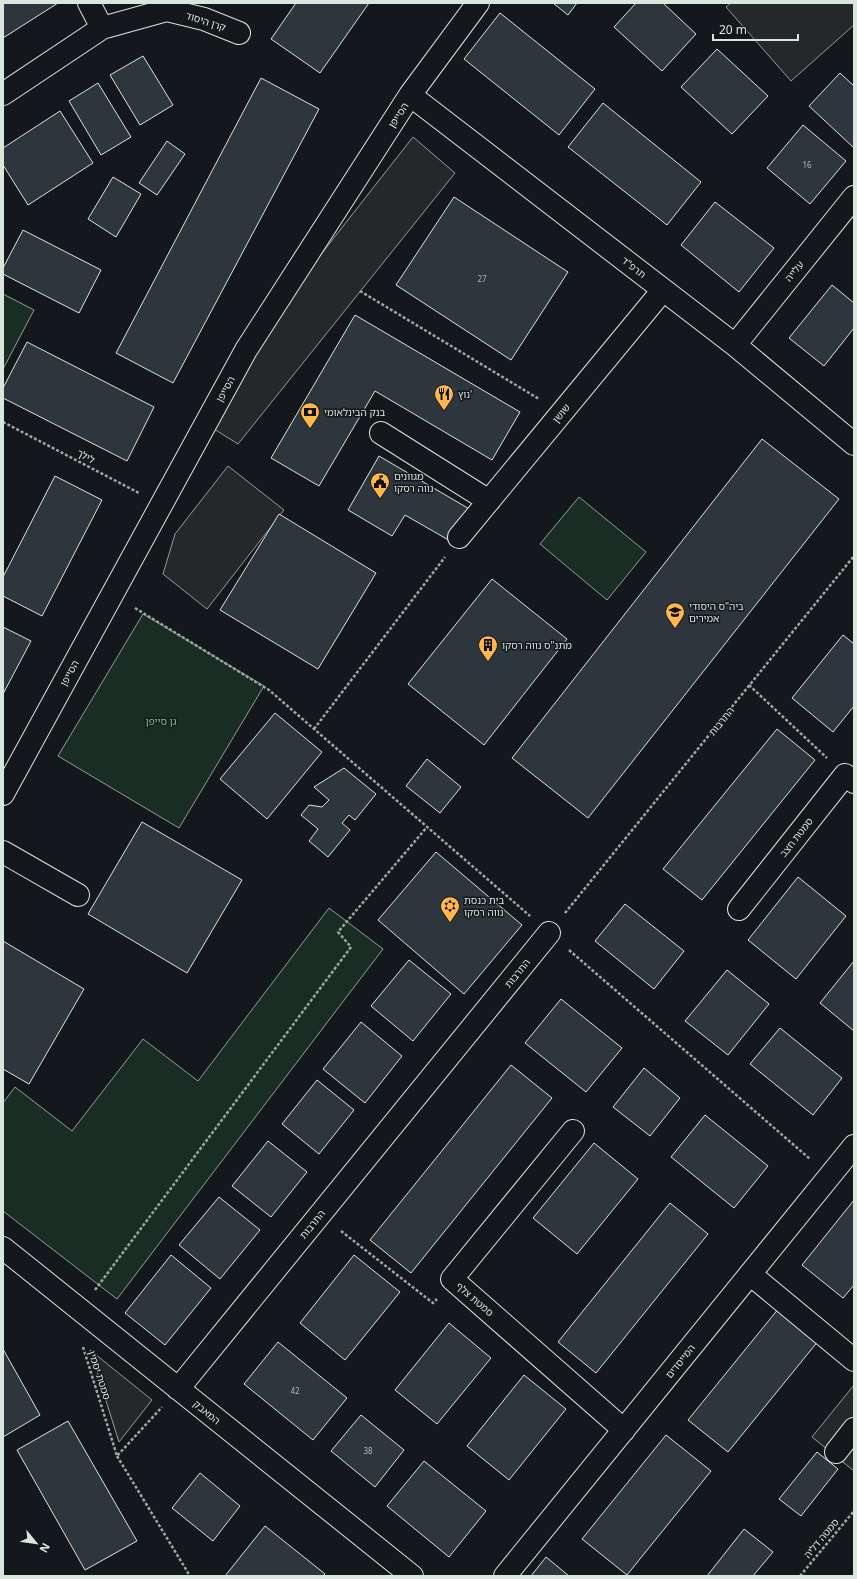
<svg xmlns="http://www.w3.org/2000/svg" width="857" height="1579" viewBox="0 0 857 1579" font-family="'Noto Sans','Noto Sans Hebrew',sans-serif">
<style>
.green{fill:#1a2d24;stroke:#939e99}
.parking{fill:#24282b;stroke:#939e99}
.building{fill:#2c363c;stroke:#d8e6dc}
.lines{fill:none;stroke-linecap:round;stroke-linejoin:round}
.minor-casing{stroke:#d8e6dc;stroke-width:24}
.path{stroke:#9da8a2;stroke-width:2.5;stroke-dasharray:3 2;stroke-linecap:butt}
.minor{stroke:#14181c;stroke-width:22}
.labels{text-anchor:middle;stroke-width:3;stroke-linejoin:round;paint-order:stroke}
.number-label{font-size:8px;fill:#adbab4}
.street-label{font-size:10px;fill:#d8e6dc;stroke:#14181c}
.poi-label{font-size:10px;fill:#d8e6dc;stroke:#14181c;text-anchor:start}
.park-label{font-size:10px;fill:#8ac095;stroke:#14181c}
</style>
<rect width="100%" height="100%" fill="#14181c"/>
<path class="green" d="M3 294 34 310 3 369Z
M579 497 646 552 607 600 540 544Z
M143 614 264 686 179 828 58 756Z
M329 908 383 949 117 1299 3 1211V1103L15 1087 72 1131 143 1039 198 1081Z"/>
<path class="parking" d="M731 3H854V25L791 81 726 7Z
M413 137 455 173 238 444 206 424 246 350Z
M228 466 284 510 207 609 163 574 175 534Z
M90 1350 152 1400 119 1442Z
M854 1385V1471L812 1437Z"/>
<path class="building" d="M3 3H58L3 38Z
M296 3H369L320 73 271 39Z
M553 3H577L568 15Z
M636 3H663L696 34 662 71 614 27Z
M500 13 595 89 559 135 464 59Z
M717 49 768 96 732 134 681 87Z
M143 56 173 105 140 125 110 75Z
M840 73 854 86V148L809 106Z
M261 78 319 109 173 383 116 353Z
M98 83 131 137 101 155 69 101Z
M603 103 701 182 667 225 568 147Z
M60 111 93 163 28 205 3 165V148Z
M803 125 846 161 810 204 767 168Z
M167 141 185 154 157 195 139 183Z
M113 177 141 194 116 237 88 219Z
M454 197 568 272 511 360 396 285Z
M715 202 774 248 739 292 681 245Z
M23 230 101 270 79 313 3 274V268Z
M832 285 854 303V328L824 366 789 338Z
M355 315 520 412 492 460 375 391 319 486 271 458Z
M27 342 154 407 127 461 3 398V388Z
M762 439 839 499 588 818 512 758Z
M379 456 471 510 452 542 405 515 392 536 348 510Z
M55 476 102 500 42 616 3 596V577Z
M279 514 376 573 318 669 220 610Z
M492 579 567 639 484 745 408 684Z
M3 627 31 641 3 694Z
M843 635 854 644V706L833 732 792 698Z
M275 713 322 752 267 819 220 779Z
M777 729 815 760 702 900 663 869Z
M427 759 461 787 440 813 406 786Z
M344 768 376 794 355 820 349 815 342 823 350 830 328 857 309 841 318 829 301 815 309 805 322 807 329 800 314 787Z
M142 822 242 880 187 973 88 914Z
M436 852 522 925 464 994 378 920Z
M798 877 846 916 796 979 748 940Z
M625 904 684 951 654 989 595 941Z
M3 941 84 989 29 1084 3 1069Z
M409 960 451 994 413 1041 371 1006Z
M854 961V1031L820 1003Z
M727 970 769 1004 728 1055 685 1021Z
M561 999 622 1048 586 1092 525 1043Z
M361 1022 402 1056 365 1103 323 1069Z
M780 1028 842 1078 813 1115 750 1064Z
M511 1065 552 1098 411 1273 370 1240Z
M644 1068 680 1098 650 1136 613 1107Z
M317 1080 354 1110 319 1154 282 1124Z
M705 1115 768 1166 734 1208 671 1157Z
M268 1141 307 1172 271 1217 232 1186Z
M594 1143 638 1179 577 1254 533 1218Z
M219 1197 260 1230 220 1279 179 1245Z
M854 1200V1285L843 1298 802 1265Z
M670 1203 708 1234 596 1373 558 1342Z
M171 1255 211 1288 165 1345 125 1313Z
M354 1255 400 1292 345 1360 300 1323Z
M779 1308 819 1340 728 1452 688 1420Z
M449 1323 491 1358 437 1424 395 1390Z
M278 1342 347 1398 313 1440 244 1384Z
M3 1349 40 1415 3 1437Z
M524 1375 566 1409 509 1480 467 1446Z
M361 1415 404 1450 375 1487 331 1451Z
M68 1421 137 1541 85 1570 17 1450Z
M666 1435 711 1471 627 1575 582 1539Z
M817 1452 838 1469 801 1516 779 1499Z
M424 1461 486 1511 449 1557 387 1506Z
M200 1473 240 1506 213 1541 172 1508Z
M265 1526 325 1574 323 1576H225Z
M744 1529 773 1552 753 1576H707Z
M546 1557 569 1576H531Z"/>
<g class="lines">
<defs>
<path id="minor" d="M89 3 102 28
M3 94 102 28 167 10 204 19 239 33
M410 95 735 345 854 444
M735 345 854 197
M381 433 489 501
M459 537 663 290
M3 794 246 350 410 95 478 3
M3 852 78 895
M739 909 845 775 854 782
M573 1131 452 1279 624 1430
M3 1248 412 1576
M750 1274 854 1360
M178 1389 549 933
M836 1452 854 1429
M505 1576 854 1146"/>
</defs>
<use href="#minor" class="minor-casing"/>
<path class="path" d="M360 291 539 399
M3 422 139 493
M135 608 269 690 530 916
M749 685 827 758
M314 729 445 557
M565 913 854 556
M569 950 810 1159
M341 1231 433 1303 437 1299
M95 1290 351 947 338 932 427 827
M83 1347 117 1456 162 1407
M117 1456 190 1576
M800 1576 854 1511"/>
<use href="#minor" class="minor"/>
</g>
<defs>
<symbol id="restaurant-pin" viewBox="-11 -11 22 30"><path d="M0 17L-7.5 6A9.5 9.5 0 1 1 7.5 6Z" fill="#ffb74d" stroke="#14181c"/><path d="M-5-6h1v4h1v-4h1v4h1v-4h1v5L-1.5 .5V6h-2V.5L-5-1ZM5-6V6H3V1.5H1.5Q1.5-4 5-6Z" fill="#111"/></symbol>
<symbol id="bank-pin" viewBox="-11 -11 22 30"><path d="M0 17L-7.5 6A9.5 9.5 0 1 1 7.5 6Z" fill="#ffb74d" stroke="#14181c"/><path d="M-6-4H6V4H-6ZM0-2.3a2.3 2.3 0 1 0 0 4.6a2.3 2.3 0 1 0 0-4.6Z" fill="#111"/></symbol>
<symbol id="civic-pin" viewBox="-11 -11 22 30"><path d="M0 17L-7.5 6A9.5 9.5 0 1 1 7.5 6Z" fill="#ffb74d" stroke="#14181c"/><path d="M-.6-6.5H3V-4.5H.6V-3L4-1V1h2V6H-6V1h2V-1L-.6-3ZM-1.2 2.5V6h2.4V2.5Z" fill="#111"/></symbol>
<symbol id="school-pin" viewBox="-11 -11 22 30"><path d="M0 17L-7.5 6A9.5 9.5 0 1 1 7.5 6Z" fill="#ffb74d" stroke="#14181c"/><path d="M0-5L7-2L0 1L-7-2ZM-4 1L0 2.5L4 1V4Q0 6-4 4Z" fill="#111"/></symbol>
<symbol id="building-pin" viewBox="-11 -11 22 30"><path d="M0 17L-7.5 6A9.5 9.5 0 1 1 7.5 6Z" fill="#ffb74d" stroke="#14181c"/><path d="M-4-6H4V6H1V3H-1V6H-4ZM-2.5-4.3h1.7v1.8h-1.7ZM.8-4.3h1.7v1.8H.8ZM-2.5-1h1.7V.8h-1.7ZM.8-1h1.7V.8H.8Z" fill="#111"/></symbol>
<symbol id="synagogue-pin" viewBox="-11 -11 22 30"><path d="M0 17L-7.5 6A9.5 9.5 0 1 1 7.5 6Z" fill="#ffb74d" stroke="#14181c"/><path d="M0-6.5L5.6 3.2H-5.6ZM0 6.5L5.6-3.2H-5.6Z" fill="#111"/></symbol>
</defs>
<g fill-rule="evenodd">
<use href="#restaurant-pin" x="433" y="383" width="22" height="30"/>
<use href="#bank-pin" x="299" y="401" width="22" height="30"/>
<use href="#civic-pin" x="369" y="471" width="22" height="30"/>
<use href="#school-pin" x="664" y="601" width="22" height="30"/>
<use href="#building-pin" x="477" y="634" width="22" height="30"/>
<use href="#synagogue-pin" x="439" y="895" width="22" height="30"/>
</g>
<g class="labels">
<g class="number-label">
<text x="807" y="168">16</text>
<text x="482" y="282">27</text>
<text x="295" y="1394">42</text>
<text x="368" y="1454">38</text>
</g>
<g class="street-label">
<text transform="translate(206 21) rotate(18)" y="4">קרן היסוד</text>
<text transform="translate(398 115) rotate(-57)" y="4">הסייפן</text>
<text transform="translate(634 267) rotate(38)" y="4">תרפ"ד</text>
<text transform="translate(794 271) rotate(-51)" y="4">עלייה</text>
<text transform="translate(225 389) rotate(-61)" y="4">הסייפן</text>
<text transform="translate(561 413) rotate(-51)" y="4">שושן</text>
<text transform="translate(86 456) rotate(28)" y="4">לילך</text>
<text transform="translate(69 673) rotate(-61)" y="4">הסייפן</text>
<text transform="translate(721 721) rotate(-51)" y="4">התרבות</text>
<text transform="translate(796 837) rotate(-52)" y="4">סמטת חצב</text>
<text transform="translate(517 973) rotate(-51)" y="4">התרבות</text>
<text transform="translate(312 1224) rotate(-51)" y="4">התרבות</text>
<text transform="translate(475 1299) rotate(41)" y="4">סמטת צלף</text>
<text transform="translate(680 1361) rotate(-51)" y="4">המייסדים</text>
<text transform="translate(100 1375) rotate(72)" y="4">סמטת יסמין</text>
<text transform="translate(207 1412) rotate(39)" y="4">המאבק</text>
<text transform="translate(821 1538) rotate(-50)" y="4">סמטה דליה</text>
</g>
<g class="poi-label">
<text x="458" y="398">נוץ'</text>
<text x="324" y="416">בנק הבינלאומי</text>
<text x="394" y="480">מגוונים<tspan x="394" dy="12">נווה רסקו</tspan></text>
<text x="689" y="610">ביה"ס היסודי<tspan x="689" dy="12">אמירים</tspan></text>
<text x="502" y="649">מתנ"ס נווה רסקו</text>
<text x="464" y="904">בית כנסת<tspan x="464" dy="12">נווה רסקו</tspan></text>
</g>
<g class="park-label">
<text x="161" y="725">גן סייפן</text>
</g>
</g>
<rect width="857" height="1579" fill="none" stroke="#d8e6dc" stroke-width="8"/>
<g transform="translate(36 1543) rotate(119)" stroke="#14181c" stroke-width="3" paint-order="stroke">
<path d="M0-3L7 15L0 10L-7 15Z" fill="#d8e6dc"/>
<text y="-6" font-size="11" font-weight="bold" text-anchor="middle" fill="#d8e6dc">N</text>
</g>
<path d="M713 34v6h85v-6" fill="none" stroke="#d8e6dc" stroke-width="2"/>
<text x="719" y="34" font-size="12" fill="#d8e6dc" stroke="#14181c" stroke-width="3" paint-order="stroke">20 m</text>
</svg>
